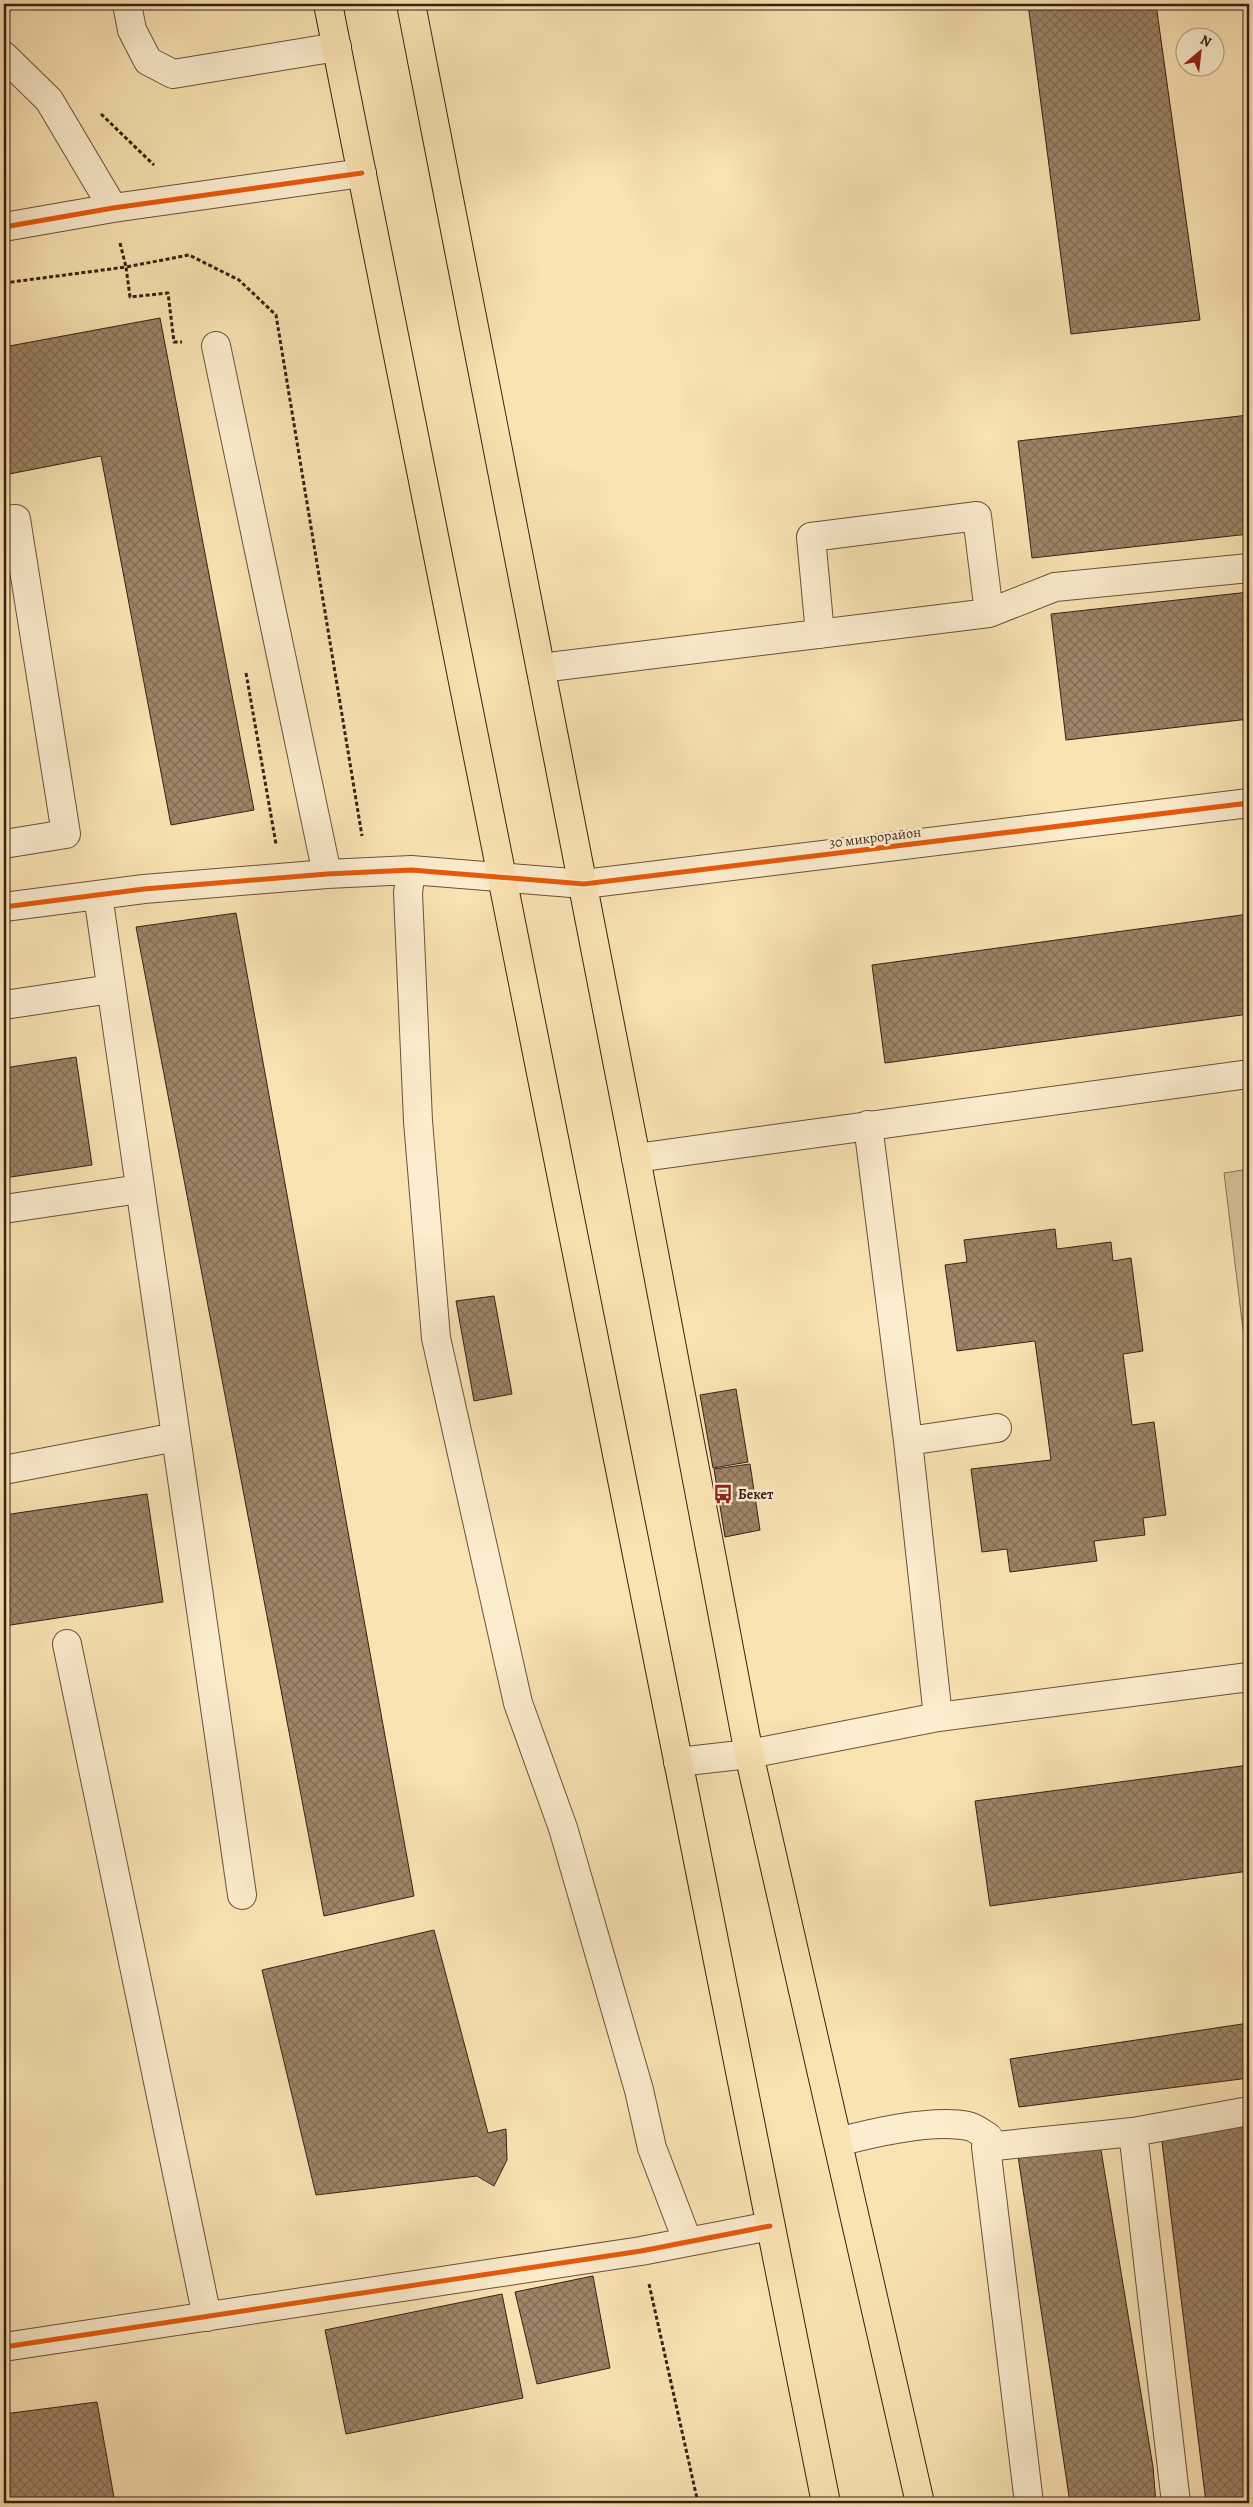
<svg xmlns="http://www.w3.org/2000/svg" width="1253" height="2507" viewBox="0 0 1253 2507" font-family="Alegreya,serif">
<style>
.pitch{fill:#d9c298;stroke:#8a7056}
.building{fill:url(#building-cross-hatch);stroke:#3a1f15}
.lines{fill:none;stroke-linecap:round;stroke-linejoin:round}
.minor-casing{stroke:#6a503c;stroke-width:30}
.major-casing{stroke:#3a1f15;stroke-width:30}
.path{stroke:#3a1f15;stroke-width:3;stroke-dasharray:4 2.5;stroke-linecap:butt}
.minor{stroke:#fcedce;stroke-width:28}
.major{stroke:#fae3b3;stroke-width:28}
.cycleway-casing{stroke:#fcedce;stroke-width:8}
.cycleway{stroke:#e8590c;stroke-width:5}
.labels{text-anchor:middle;stroke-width:5;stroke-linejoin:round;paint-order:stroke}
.street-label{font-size:14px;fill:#3a1f15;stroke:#fcedce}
.poi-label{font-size:14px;font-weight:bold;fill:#3a1f15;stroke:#fcedce;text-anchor:start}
</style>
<defs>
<pattern id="building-cross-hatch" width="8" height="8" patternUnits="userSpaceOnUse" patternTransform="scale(1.25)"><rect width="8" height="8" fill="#9e8567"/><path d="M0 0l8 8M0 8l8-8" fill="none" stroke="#826c54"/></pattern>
</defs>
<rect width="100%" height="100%" fill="#fae3b3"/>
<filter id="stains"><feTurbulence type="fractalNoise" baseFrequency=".004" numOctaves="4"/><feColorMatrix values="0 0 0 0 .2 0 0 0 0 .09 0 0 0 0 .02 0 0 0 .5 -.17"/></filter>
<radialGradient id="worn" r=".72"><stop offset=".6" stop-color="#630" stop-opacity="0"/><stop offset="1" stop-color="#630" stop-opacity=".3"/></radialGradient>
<path class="pitch" d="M1249 1169V1379L1224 1173Z"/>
<path class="building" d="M1028 4H1156L1200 320 1071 334Z
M160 318 254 810 171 825 101 456 4 475V347Z
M1249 415V534L1032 558 1018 441Z
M1249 592V719L1066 740 1051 614Z
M236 913 414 1896 324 1916 136 927Z
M1249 914V1014L885 1063 872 965Z
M76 1057 92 1165 4 1178V1068Z
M1055 1229 1057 1249 1111 1242 1113 1261 1131 1258 1143 1351 1123 1354 1132 1425 1154 1422 1166 1515 1143 1518 1145 1535 1094 1541 1097 1561 1010 1572 1007 1549 982 1552 971 1469 1051 1460 1035 1341 957 1351 945 1265 967 1262 964 1240Z
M494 1296 512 1394 474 1401 456 1301Z
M736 1389 748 1462 713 1468 700 1395Z
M750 1464 760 1530 725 1537 714 1469Z
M147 1494 163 1602 4 1626V1515Z
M1249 1765V1871L990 1906 975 1801Z
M434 1930 488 2133 506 2129 507 2160 494 2186 477 2176 316 2195 262 1970Z
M1249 2023V2078L1019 2107 1010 2059Z
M1249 2119V2503H1206L1161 2134Z
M1100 2144 1153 2467 1156 2503H1070L1018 2156Z
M593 2276 610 2368 537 2384 515 2292Z
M502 2294 523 2398 346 2434 325 2330Z
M97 2402 115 2503H4V2414Z"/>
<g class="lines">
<defs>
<path id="minor" d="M127 4 132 30 148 61 173 74 337 47
M4 56 49 100 113 208
M4 227 113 208 362 173
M216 346 327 874
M4 520 16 519 66 834 4 844
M989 613 1055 587 1249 568
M541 668 989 613 977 516 811 537 820 634
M411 870 408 893 418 1121 436 1338 518 1703 563 1828 639 2090 652 2148 687 2240
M98 895 242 1895
M4 907 144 889 327 874 411 870 584 884 1249 803
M4 1005 111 989
M868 1125 908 1441 938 1717
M636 1158 1249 1074
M4 1209 140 1189
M908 1441 997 1428
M4 1470 176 1437
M67 1644 207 2317
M678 1762 749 1754 938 1717 1249 1677
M838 2142C872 2133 933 2119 968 2126 974 2127 982 2133 988 2137L986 2147 1029 2503
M986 2147 1133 2132
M4 2347 641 2251 770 2226
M1176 2503 1133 2132 1249 2111"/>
<path id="major" d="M328 4 826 2503
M411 4 636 1158 749 1754 920 2503"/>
</defs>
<use href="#minor" class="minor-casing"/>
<use href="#major" class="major-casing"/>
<path class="path" d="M101 114 154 165
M120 243 126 267 189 255 239 280 276 315 362 836
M4 283 126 267 130 297 168 293 174 342H182
M246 673 276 844
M649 2284 698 2503"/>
<use href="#minor" class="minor"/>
<use href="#major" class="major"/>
<defs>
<path id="cycleway" d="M4 227 113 208 362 173
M4 907 144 889 327 874 411 870 584 884 1249 803
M4 2347 641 2251 770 2226"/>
</defs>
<use href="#cycleway" class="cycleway-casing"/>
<use href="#cycleway" class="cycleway"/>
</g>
<defs>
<symbol id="bus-bare" viewBox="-9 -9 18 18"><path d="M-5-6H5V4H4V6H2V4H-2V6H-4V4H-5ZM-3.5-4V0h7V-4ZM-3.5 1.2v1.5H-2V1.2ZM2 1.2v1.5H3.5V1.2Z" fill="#8f2418" stroke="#fcedce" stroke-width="2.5" paint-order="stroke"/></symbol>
</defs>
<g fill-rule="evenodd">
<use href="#bus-bare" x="709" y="1480" width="28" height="28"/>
</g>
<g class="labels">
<g class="street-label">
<text transform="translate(875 837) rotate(-7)" y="5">30 микрорайон</text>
</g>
<g class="poi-label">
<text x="738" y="1499">Бекет</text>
</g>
</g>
<rect width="1253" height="2507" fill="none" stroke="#fae3b3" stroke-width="20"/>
<rect x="5" y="5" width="1243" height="2497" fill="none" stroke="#3a1f15" stroke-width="2.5"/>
<rect x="10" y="10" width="1233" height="2487" fill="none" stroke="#3a1f15"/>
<g transform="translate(1200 52) rotate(28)"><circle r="24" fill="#fcedce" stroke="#ae9b84"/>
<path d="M0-4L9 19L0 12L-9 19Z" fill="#8f2418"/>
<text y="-8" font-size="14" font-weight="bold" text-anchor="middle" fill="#3a1f15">N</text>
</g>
<rect width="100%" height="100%" filter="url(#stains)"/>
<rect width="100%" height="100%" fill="url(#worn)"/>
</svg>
